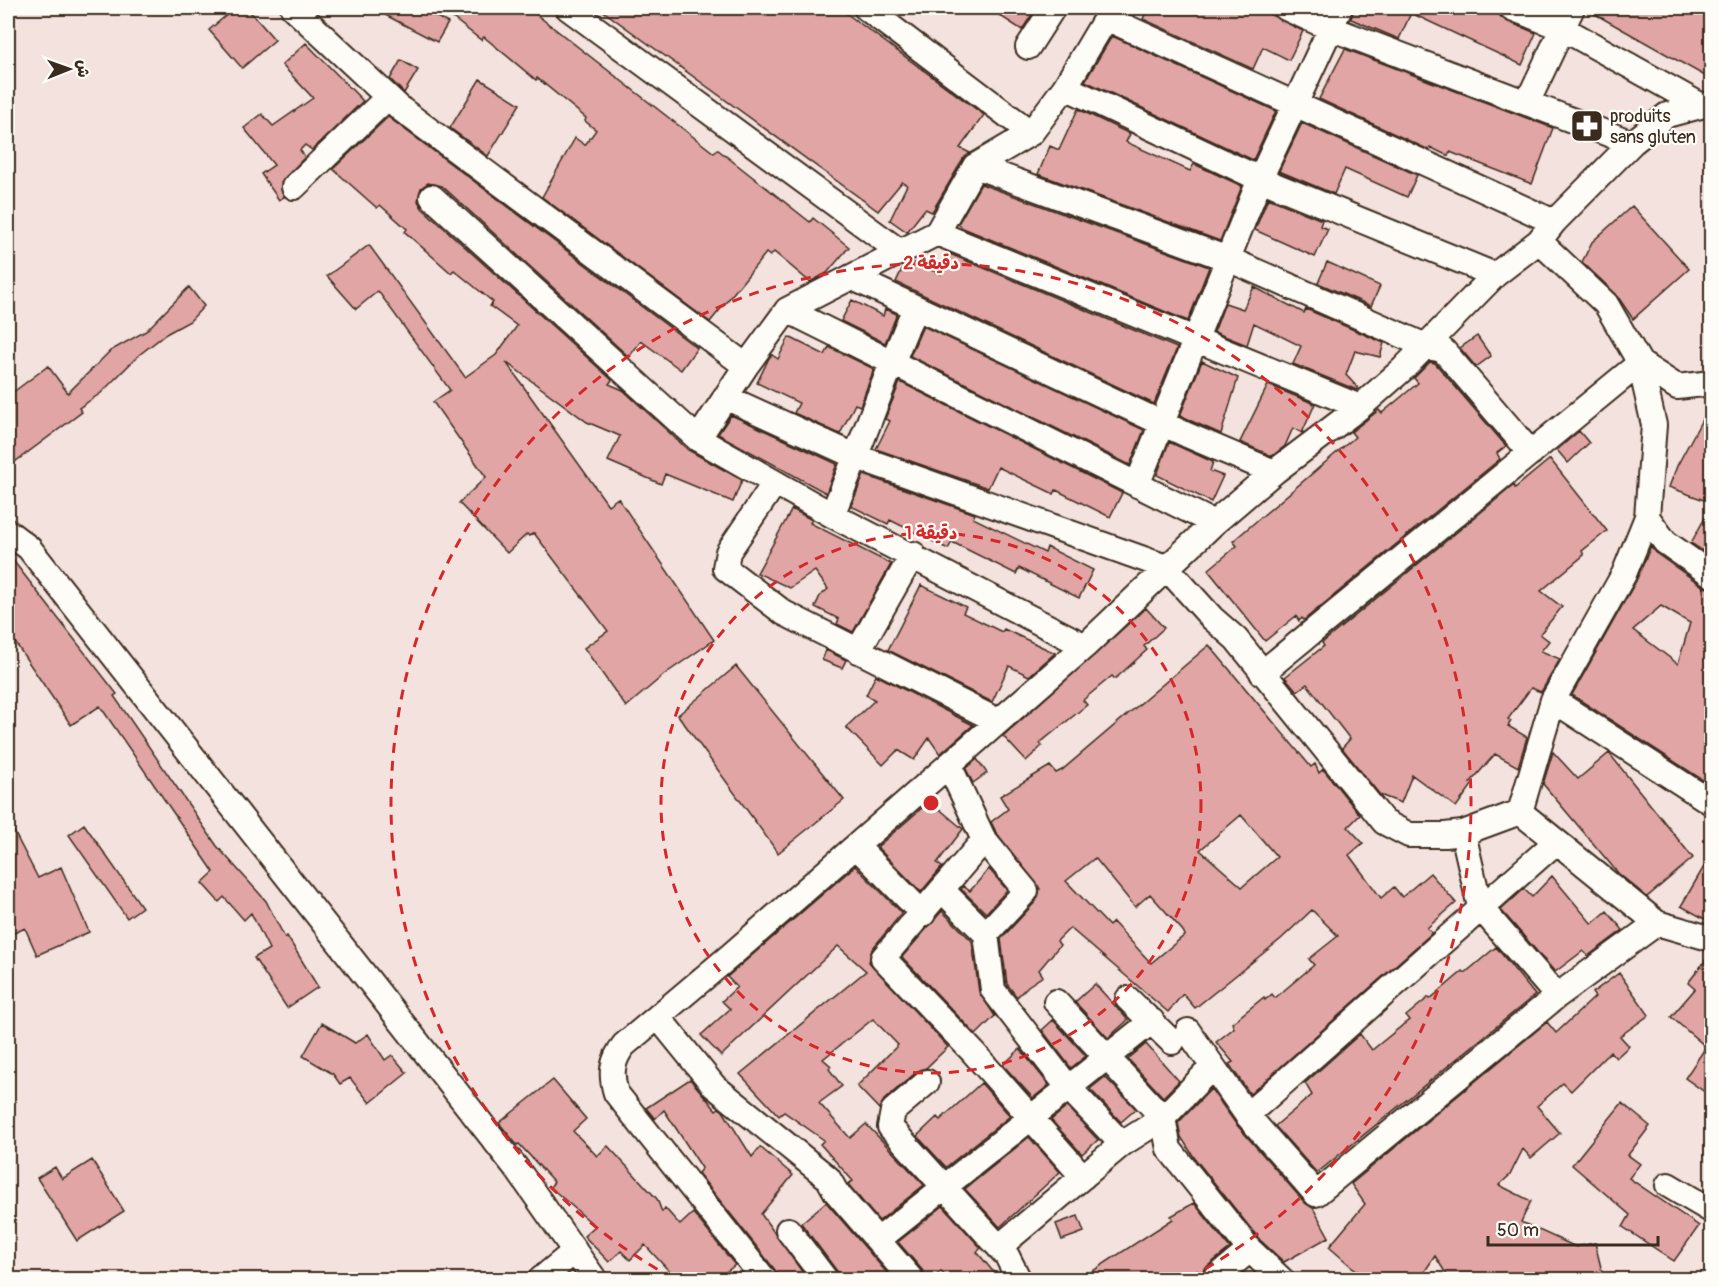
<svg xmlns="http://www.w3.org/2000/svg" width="1719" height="1287" viewBox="0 0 1719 1287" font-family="Pangolin,'Playpen Sans Arabic',sans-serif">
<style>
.building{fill:#e0a5a4;stroke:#3b2a1e;stroke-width:1.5;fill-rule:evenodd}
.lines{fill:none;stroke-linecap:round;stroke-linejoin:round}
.street-casing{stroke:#3b2a1e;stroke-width:28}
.street{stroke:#fdfcf7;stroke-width:24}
.ring{fill:none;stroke:#d62828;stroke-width:3;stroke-dasharray:10 8}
.labels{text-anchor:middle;stroke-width:4.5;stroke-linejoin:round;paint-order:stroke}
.poi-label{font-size:18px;fill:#3b2a1e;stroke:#fdfcf7;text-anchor:start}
.centre{fill:#d62828;stroke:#fdfcf7;stroke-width:3}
.ring-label{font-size:18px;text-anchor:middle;font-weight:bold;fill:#d62828;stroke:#fdfcf7;stroke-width:4.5;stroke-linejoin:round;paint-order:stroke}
</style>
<rect width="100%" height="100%" fill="#f4e2de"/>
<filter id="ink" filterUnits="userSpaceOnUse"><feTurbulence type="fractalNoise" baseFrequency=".0167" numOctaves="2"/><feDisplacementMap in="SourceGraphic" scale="12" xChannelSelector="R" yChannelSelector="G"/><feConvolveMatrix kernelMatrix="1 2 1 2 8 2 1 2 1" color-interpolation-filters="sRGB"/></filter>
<g filter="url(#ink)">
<path class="building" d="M235 8H247L275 40 242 68 209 30Z
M372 8H420L448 23 437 42Z
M440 8H528L714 153 717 149 810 222 813 218 849 247 827 273 810 282 774 252 770 256 766 253 710 322 542 197 575 138 585 145 596 130 585 121 586 118 537 78 536 80 484 37 481 40Z
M599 8H839L984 115 960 148 970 153 963 159 932 212 925 209 907 232 890 220 907 185 902 182 878 211Z
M988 8H1036L1022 30Z
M1148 8H1257L1303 31 1289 60 1263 47 1253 69 1143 19Z
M1354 8H1498L1500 16 1506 21 1536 33 1522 65 1411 13 1399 39 1351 19Z
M1586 8H1712V80L1586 9Z
M1112 36 1276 111 1253 160 1085 81Z
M306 43 363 101 312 150 305 145 300 150 305 157 281 182 284 197 279 200 261 174 274 165 244 128 262 114 273 126 313 98 282 65Z
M1345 49 1553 128 1532 184 1450 152 1448 156 1430 147 1429 150 1319 99Z
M401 60 418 70 404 93 390 79Z
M480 79 520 104 488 156 450 128Z
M1078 109 1130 134 1126 142 1190 171 1194 164 1242 186 1220 241 1038 174 1050 146 1059 150Z
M388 117 697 348 681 370 641 341 629 357 442 186 428 183 421 188 418 201 422 208 612 380 609 384 623 390 688 450 742 480 733 502 665 474 661 484 608 461 620 436 587 422 506 362 608 505 618 498 714 640 665 674 626 707 584 648 608 631 534 533 529 536 527 534 507 553 459 503 486 477 433 402 450 390 378 291 356 309 327 276 369 245 465 377 496 355 517 326 490 306 493 302 454 270 451 273 405 232 407 229 380 205 377 208 333 169Z
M1302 123 1417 175 1407 197 1345 169 1334 194 1279 171Z
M981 184 1209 267 1188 321 963 228 958 224Z
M1268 198 1322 220 1320 226 1328 229 1315 257 1255 230Z
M1632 206 1689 269 1633 319 1616 294 1582 262 1592 242Z
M950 254 1177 348 1154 404 896 282 903 267 912 262 941 274Z
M1327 262 1380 286 1371 306 1318 283Z
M189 287 204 306 190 321 166 334 139 355 101 393 79 408 82 412 8 467V396L48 366 68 393 110 351 146 331Z
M1254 287 1304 313 1306 309 1384 343 1380 357 1355 351 1346 375 1359 389 1357 390 1293 364 1301 346 1254 323 1247 345 1214 332 1225 303 1243 309Z
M852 300 883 316 885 309 897 314 885 343 841 321Z
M923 326 1144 430 1130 465 910 356Z
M1477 336 1491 356 1476 367 1460 348Z
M789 337 825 355 829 347 874 369 860 406 855 404 840 434 794 413 799 403 757 383 769 358 772 355 778 359Z
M1202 361 1238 378 1221 434 1180 416Z
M1430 362 1435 363 1506 446 1497 453 1500 459 1304 620 1302 618 1299 621 1296 616 1265 641 1208 570 1237 546 1233 541 1355 437 1351 432 1379 410 1382 413 1418 383 1414 378Z
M900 382 1122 493 1110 517 1056 490 1054 494 998 467 988 488 876 449 890 421 885 419Z
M1268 385 1315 404 1302 433 1293 428 1285 446 1272 456 1240 442Z
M1712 401V503L1669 487 1677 466Z
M731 415 837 464 826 493 718 434Z
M1579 431 1589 443 1568 463 1557 450Z
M1169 442 1213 462 1210 471 1223 476 1211 502 1157 475Z
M1550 459 1607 531 1582 551 1584 555 1541 591 1562 607 1540 634 1549 641 1541 651 1560 659 1541 692 1531 688 1508 719 1511 721 1508 726 1527 737 1518 767 1495 754 1470 783 1473 784 1456 807 1412 775 1401 803 1380 795 1342 748 1350 739 1307 684 1297 691 1285 677 1324 646 1322 643 1514 485 1515 488Z
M864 475 975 514 973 518 1045 553 1047 547 1093 570 1079 598 1019 568 1016 574 952 542 948 549 890 520 888 524 851 506Z
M1712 505V557L1691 543Z
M792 509 812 520 810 523 891 564 853 632 837 624 839 619 815 607 820 596 828 589 815 571 790 588 757 573Z
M1651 546 1657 554 1704 587 1712 589V786L1572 695 1636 581ZM1661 606 1690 623 1678 664 1633 630Z
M8 554 117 694 114 696 217 846 266 901 285 938 287 936 318 987 287 1008 254 958 269 949 251 913 244 920 224 897 219 902 202 883 214 872 100 706 71 725 8 632Z
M921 585 966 607 963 613 1002 632 1004 629 1055 653 1029 676 1009 666 992 702 888 650Z
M1146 608 1164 628 1144 646 1147 650 1115 679 1112 676 1083 700 1087 705 1040 743 1042 746 1026 761 1003 736Z
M1209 645 1311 767 1315 764 1319 773 1323 769 1360 815 1348 827 1363 843 1349 855 1381 898 1394 887 1402 897 1430 873 1456 903 1427 928 1432 933 1250 1094 1229 1064 1233 1062 1216 1042 1234 1028 1232 1023 1264 997 1265 1000 1272 994 1275 998 1314 965 1309 959 1338 936 1312 910 1281 939 1195 1008 1183 994 1168 1012 1070 928 1057 941 1060 945 1039 970 1043 976 1028 986 1017 997 1007 984 1001 939 1036 901 1040 889 996 832 991 822 1008 809 1000 796 1050 766 1056 773 1062 770ZM1241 815 1277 857 1242 887 1200 850ZM1095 858 1135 907 1150 894 1183 931 1185 935 1151 963 1113 922 1109 926 1066 881Z
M826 650 846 660 842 668 822 660Z
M736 666 844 800 778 853 678 715Z
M876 675 973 725 940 754 929 738 914 760 898 750 883 765 846 727 875 700 866 695Z
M1553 752 1578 779 1609 753 1693 858 1647 897 1618 873 1543 784Z
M977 759 987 773 973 783 966 769Z
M930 801 963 829 937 863 942 867 921 892 877 847Z
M8 820 38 878 61 867 89 932 37 955 25 928 8 936Z
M84 824 142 907 127 918 69 835Z
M1712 853V923L1681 906Z
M855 866 902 913 872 949 869 962 948 1047 926 1068 918 1071 884 1100 879 1109 857 1086 898 1045 873 1019 823 1059 831 1066 829 1069 842 1086 819 1103 850 1138 866 1124 924 1185 879 1221 848 1184 853 1181 820 1144 824 1140 784 1112 779 1116 740 1074 866 971 838 946 721 1056 701 1035 730 1009 722 1001 737 987 727 977Z
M989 869 1007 890 986 913 961 889 963 886 970 891Z
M1552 876 1592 924 1607 911 1623 930 1588 956 1583 951 1555 972 1501 910 1524 889 1532 897Z
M942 911 972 941 979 992 995 1016 976 1035 902 957Z
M1496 947 1535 995 1317 1173 1275 1126 1312 1095 1305 1083 1360 1034 1372 1050 1409 1020 1406 1016 1429 997 1430 999 1463 971 1465 973Z
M1711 953H1712V1097L1685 1078 1706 1047 1671 1017 1695 989 1688 983Z
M1619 973 1649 1015 1620 1036 1629 1046 1616 1058 1610 1052 1571 1091 1563 1083 1537 1106 1560 1133 1531 1158 1523 1149 1510 1175 1499 1185 1531 1201 1521 1222 1576 1247 1595 1243 1604 1280H1450L1435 1256 1419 1280H1372L1352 1267 1329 1247 1365 1204 1351 1184 1547 1022 1556 1033 1595 997 1592 993Z
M1095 984 1128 1020 1108 1038 1075 1002Z
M1053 1020 1086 1056 1071 1068 1042 1030Z
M322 1023 355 1043 368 1034 385 1060 392 1055 407 1073 370 1103 350 1078 340 1084 333 1074 303 1056Z
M1146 1044 1179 1081 1163 1097 1128 1059Z
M1020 1049 1049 1085 1033 1098 1003 1065Z
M1105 1077 1136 1109 1121 1122 1090 1089Z
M690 1079 716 1110 719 1108 723 1111 752 1157 760 1147 793 1175 761 1214 808 1280H779L776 1271 698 1173 702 1168 664 1110 655 1119 646 1108Z
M553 1080 586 1119 573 1131 597 1156 608 1146 657 1199 662 1212 665 1208 680 1225 693 1213 735 1265 716 1280H660L669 1271 645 1245 630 1260 621 1251 609 1262 584 1236 595 1226 550 1187 554 1182 519 1144 517 1145 499 1123Z
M981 1083 1010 1116 946 1167 917 1136 937 1117 940 1120Z
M1211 1089 1236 1124 1305 1203 1313 1208 1329 1237 1284 1262 1260 1240 1196 1160 1181 1137 1178 1123Z
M1622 1103 1650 1126 1628 1155 1640 1164 1629 1178 1699 1226 1674 1261 1623 1227 1630 1215 1572 1165Z
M1067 1107 1098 1140 1082 1154 1051 1120Z
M1029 1137 1060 1172 1000 1227 965 1189Z
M92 1160 124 1211 77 1241 37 1178 55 1167 62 1179Z
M826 1202 893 1280H840L837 1271 801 1223Z
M1194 1203 1230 1248 1204 1269 1199 1278 1079 1280 1173 1219 1171 1216Z
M943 1206 981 1248 977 1252 1000 1280H948L941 1271 932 1280H926L923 1271 898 1242Z
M1078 1216 1084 1232 1062 1240 1056 1224Z"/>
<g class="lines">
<defs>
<path id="street" d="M293 8 402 110 746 366
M568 8 899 251
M866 8 1031 133
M1286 8 1330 28 1632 143
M1512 8 1562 28 1700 105
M1106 18 1554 222
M1028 47 1053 8
M1065 87 1260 179 1495 275
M1527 103 1572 8
M975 166 1228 259 1428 347 1443 350 1531 453
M294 187 388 97
M432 197 698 439 746 366 787 310 937 233 975 166 1031 133 1065 87 1112 8
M937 233 1360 407
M851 277 1187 435 1274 472
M787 310 1214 523
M725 397 857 457 1166 567 1212 618 1236 639 1384 822 1409 835H1445L1463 833 1520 812 1553 700 1624 574 1647 517 1654 425 1640 363 1606 304 1539 241
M698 439 832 515 1085 646
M774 484 728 552 725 568 784 613 998 721
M1137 485 1260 179 1340 8
M832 515C861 446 885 376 915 308
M1647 517 1665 542 1712 575
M8 532 29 548 517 1169 595 1280
M858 651 913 554
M1262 673 1640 363 1677 387 1712 383
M1553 700 1712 803
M949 765 984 840 1026 891 986 934
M1520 812 1657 923 1712 939
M1463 833 1480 907 1557 996
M984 840 883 958 973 1052 1083 1177
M856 846 923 914
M943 891 986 934 993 990 1068 1087 1122 1144
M1128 999 1172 1042
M1056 1002 1163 1118 1169 1149 1250 1250 1282 1280
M658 1017 714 1086 828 1178 836 1192 912 1280
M1188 1031 1247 1115 1556 842
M927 1082 893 1111 890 1127 1007 1256 1019 1280
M1247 1115 1316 1194 1557 996 1657 923
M1668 1185 1712 1211
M788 1230 826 1280
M878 1240 1152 1021
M999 1247 1122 1144 1163 1118 1212 1067
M540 1280 575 1251
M765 1280 616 1093C610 1074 612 1060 624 1045L730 956 1085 646 1214 523 1274 472 1360 407 1403 369 1495 275 1539 241 1554 222 1632 143 1667 115 1712 103
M1213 1280 1250 1250"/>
</defs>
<use href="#street" class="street-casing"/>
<use href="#street" class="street"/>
</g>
</g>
<g class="ring">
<circle cx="931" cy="803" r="270"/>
<path d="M673 1278A540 540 0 1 1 1189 1278"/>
</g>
<defs>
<symbol id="pharmacy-square" viewBox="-11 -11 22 22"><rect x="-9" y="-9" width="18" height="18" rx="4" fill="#3b2a1e" stroke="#fdfcf7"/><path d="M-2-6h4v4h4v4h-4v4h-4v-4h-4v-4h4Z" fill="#fff"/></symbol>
</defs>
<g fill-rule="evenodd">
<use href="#pharmacy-square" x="1568" y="107" width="38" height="38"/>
</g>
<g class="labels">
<g class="poi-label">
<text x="1610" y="122">produits<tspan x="1610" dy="21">sans gluten</tspan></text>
</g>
</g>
<circle cx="931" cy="803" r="9" class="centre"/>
<g class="ring-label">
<text x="931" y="269">2 دقيقة</text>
<text x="931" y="539">1 دقيقة</text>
</g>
<rect width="1719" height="1287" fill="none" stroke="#fdfcf7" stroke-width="30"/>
<rect x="15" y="15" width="1689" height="1257" fill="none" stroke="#3b2a1e" stroke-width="2" filter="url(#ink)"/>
<g transform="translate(69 69) rotate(89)" stroke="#fdfcf7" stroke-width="4.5" paint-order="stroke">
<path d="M0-4.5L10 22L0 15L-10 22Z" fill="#3b2a1e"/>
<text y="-9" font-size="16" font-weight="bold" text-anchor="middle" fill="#3b2a1e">ش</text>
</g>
<path d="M1488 1236v9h170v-9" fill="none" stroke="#3b2a1e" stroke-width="3"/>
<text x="1497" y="1236" font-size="18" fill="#3b2a1e" stroke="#fdfcf7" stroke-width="4.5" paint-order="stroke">50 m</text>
</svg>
